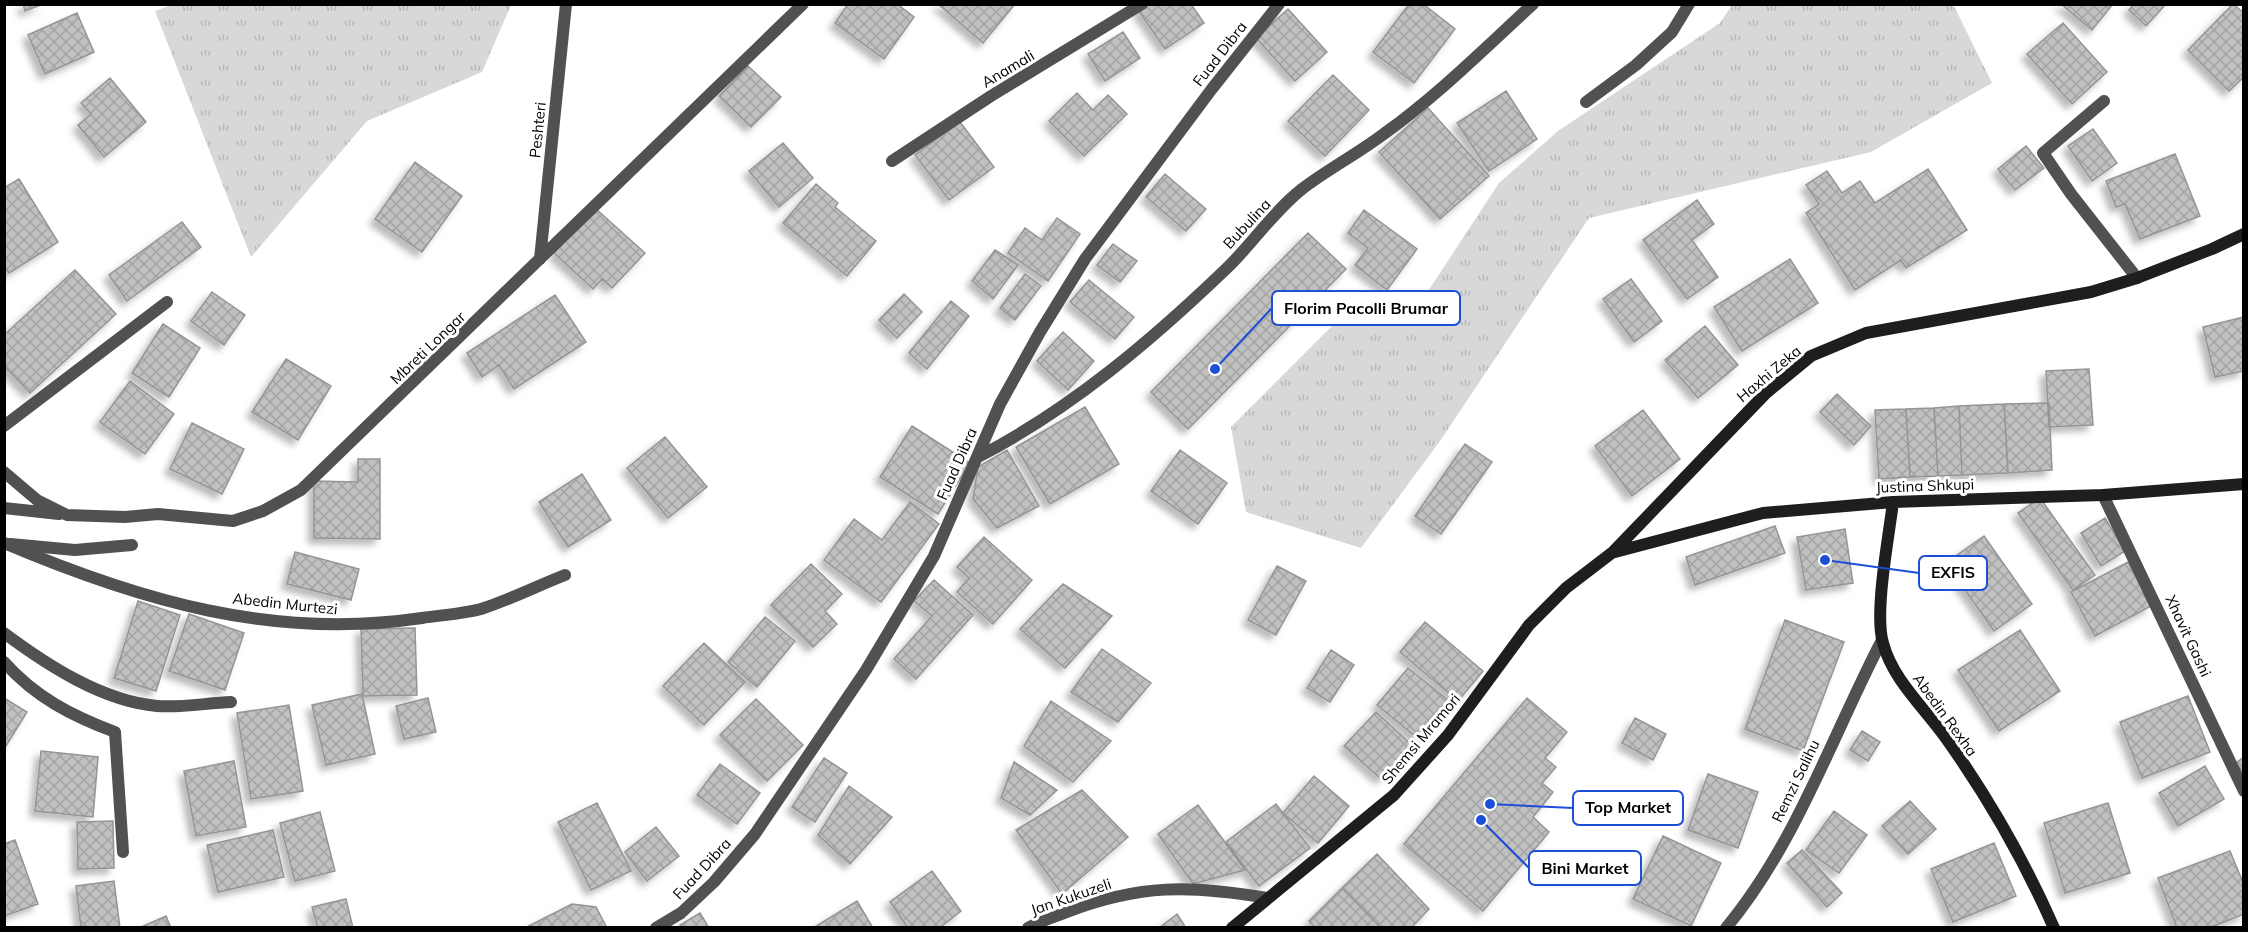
<svg xmlns="http://www.w3.org/2000/svg" width="2248" height="932" viewBox="0 0 2248 932" font-family="Mulish,sans-serif">
<style>
.grass{fill:url(#grass-tufts)}
.building{fill:url(#building-cross-hatch);stroke:#959595;stroke-width:1.5;filter:url(#shadow)}
.lines{fill:none;stroke-linecap:round;stroke-linejoin:round}
.lane{stroke:#515151;stroke-width:12}
.street{stroke:#515151;stroke-width:12}
.secondary{stroke:#1e1e1e;stroke-width:12}
.labels{text-anchor:middle;stroke-width:6;stroke-linejoin:round;paint-order:stroke}
.street-label{font-size:15px;fill:#000;stroke:#fff}
.leader{fill:none;stroke:#1d4ed8;stroke-width:2}
.callout-dot{fill:#1d4ed8;stroke:#fff;stroke-width:2}
.callout{fill:#fff;stroke:#1d4ed8;stroke-width:2}
.callout-label{font-size:16px;text-anchor:middle;font-weight:bold;fill:#000}
</style>
<defs>
<pattern id="grass-tufts" width="24" height="20" patternUnits="userSpaceOnUse" patternTransform="scale(1.5)"><rect width="24" height="20" fill="#d8d8d8"/><path d="M3 7l-1-3M5 7V3M7 7l1-3M15 17l-1-3M17 17v-4M19 17l1-3" fill="none" stroke="#b8b8b8"/></pattern>
<pattern id="building-cross-hatch" width="8" height="8" patternUnits="userSpaceOnUse" patternTransform="scale(1.5)"><rect width="8" height="8" fill="#c0c0c0"/><path d="M0 0l8 8M0 8l8-8" fill="none" stroke="#a3a3a3"/></pattern>
<filter id="shadow"><feDropShadow dx="-5.5" dy="5.5" stdDeviation="3" flood-color="#0004"/></filter>
</defs>
<rect width="100%" height="100%" fill="#fff"/>
<path class="grass" d="M1953 4 1992 83 1871 152 1589 218 1440 441 1361 548 1246 512 1231 427 1340 318 1415 311 1499 183 1558 131 1720 23 1732 5Z
M171 5V4L511 5 482 72 367 121 251 257 155 11Z"/>
<path class="building" d="M23 4H43L25 11Z
M848 4H897L914 17 884 59 835 23Z
M938 4H1015L983 43Z
M1146 4H1191L1204 23 1165 49 1138 10Z
M1409 4H1423L1455 29 1414 83 1373 52Z
M2061 4H2113L2092 30Z
M2134 4H2166L2146 26 2129 10Z
M2233 4 2244 13V77L2229 91 2188 50Z
M1288 9 1327 52 1295 81 1256 38Z
M77 13 94 52 45 74 28 35Z
M2063 23 2107 72 2072 104 2027 54Z
M1123 32 1140 58 1105 81 1088 54Z
M748 66 781 97 751 127 719 96Z
M1333 75 1369 110 1325 156 1288 121Z
M110 78 146 122 104 157 78 125 91 114 81 103Z
M1506 91 1537 139 1489 171 1457 123Z
M1077 93 1093 110 1108 95 1127 114 1084 156 1049 121Z
M1428 108 1489 176 1440 219 1379 152Z
M960 122 994 167 949 200 915 155Z
M2093 129 2117 163 2092 181 2068 146Z
M783 143 813 178 779 207 749 171Z
M2026 146 2044 168 2015 190 1998 169Z
M2175 154 2200 216 2140 239 2125 204 2116 207 2106 181Z
M415 162 462 196 422 252 375 219Z
M1928 169 1967 230 1906 268 1901 260 1855 290 1806 213 1819 204 1806 185 1827 171 1842 193 1860 181 1875 203Z
M1165 174 1206 209 1186 231 1146 197Z
M19 179 58 242 9 273 4 266V188Z
M816 184 838 203 835 207 876 241 847 276 783 223Z
M1697 200 1714 224 1692 240 1718 277 1687 299 1643 240Z
M595 208 645 253 612 288 602 279 593 289 554 253Z
M1364 210 1417 249 1387 290 1355 265 1368 248 1348 233Z
M1057 218 1080 234 1048 281 1008 253 1025 228 1042 240Z
M182 222 201 247 127 301 109 275Z
M1308 233 1346 269 1188 429 1151 392Z
M1113 244 1137 261 1120 282 1097 265Z
M995 250 1018 265 993 299 972 281Z
M1790 259 1818 303 1742 351 1714 307Z
M75 270 116 314 30 393 4 366V335Z
M1025 274 1041 286 1015 320 1000 308Z
M1631 279 1662 321 1634 342 1603 299Z
M1089 280 1134 317 1115 339 1070 302Z
M212 292 245 315 224 345 191 321Z
M904 294 922 312 897 338 879 320Z
M555 295 586 342 514 389 499 365 482 377 467 353Z
M951 301 969 316 927 369 909 353Z
M2244 317V371L2215 377 2203 327Z
M163 324 200 348 169 397 132 373Z
M1705 326 1738 365 1698 398 1665 360Z
M1063 332 1094 361 1068 390 1037 361Z
M286 359 331 386 298 440 252 412Z
M2089 369 2093 425 2049 427 2046 371Z
M130 381 174 414 145 454 100 422Z
M1837 394 1871 426 1854 445 1820 412Z
M2049 403 2052 470 2008 473 2004 404Z
M2004 404 2008 473 1962 475 1959 406Z
M1959 406 1962 475 1938 476 1934 408Z
M1085 407 1119 464 1050 504 1016 447Z
M1934 408 1938 476 1910 477 1906 409Z
M1906 409 1910 477 1879 479 1875 410Z
M1643 410 1680 459 1632 496 1595 446Z
M192 423 244 449 222 494 170 469Z
M912 426 970 463 938 514 880 477Z
M665 437 707 487 668 518 627 468Z
M1465 444 1492 462 1441 534 1415 516Z
M1007 450 1039 506 997 528 973 499 978 467Z
M1180 450 1227 483 1198 524 1151 491Z
M358 459H380V539L314 538V481L358 482Z
M582 474 611 520 568 547 539 502Z
M2040 498 2095 575 2073 590 2018 513Z
M910 502 939 524 881 602 824 560 854 519 882 540Z
M2105 518 2125 551 2101 566 2081 533Z
M1775 526 1785 553 1695 585 1686 557Z
M1845 529 1853 583 1806 590 1797 537Z
M1984 536 2032 604 1994 631 1946 563Z
M984 537 1032 580 993 624 957 592 969 578 957 567Z
M295 552 359 569 351 600 287 584Z
M2128 562 2151 606 2095 636 2071 592Z
M811 564 842 594 825 611 837 624 813 647 771 605Z
M1277 566 1306 581 1276 635 1248 620Z
M934 580 973 615 916 679 894 659 932 616 914 601Z
M1063 584 1112 616 1065 668 1020 629Z
M138 601 180 615 156 691 114 678Z
M189 614 244 633 225 690 169 671Z
M765 617 795 641 757 687 728 662Z
M1785 620 1844 642 1803 751 1745 729Z
M1425 622 1483 671 1458 701 1400 652Z
M415 628 417 695 363 696 361 629Z
M2020 630 2060 691 1999 731 1958 670Z
M704 643 745 682 704 725 663 686Z
M1102 649 1151 683 1118 722 1071 692Z
M1331 650 1354 665 1330 702 1307 688Z
M1408 668 1453 704 1422 742 1377 705Z
M362 694 375 754 326 765 312 705Z
M2188 696 2210 752 2142 778 2120 722Z
M4 698 27 712 4 749Z
M428 698 436 732 404 739 396 706Z
M1527 698 1567 732 1545 758 1556 767 1542 783 1553 792 1533 817 1549 832 1483 911 1404 844Z
M756 699 803 745 767 781 720 735Z
M1051 701 1111 741 1073 782 1024 746Z
M289 705 303 791 251 799 237 713Z
M1376 712 1412 745 1381 779 1344 746Z
M1635 718 1666 734 1653 760 1622 743Z
M1862 731 1880 742 1868 761 1850 750Z
M41 751 98 757 93 817 35 811Z
M2244 757V773L2236 763Z
M824 758 847 773 815 822 792 807Z
M234 761 246 827 196 836 184 771Z
M1014 762 1057 790 1030 815 1001 798Z
M720 764 760 793 737 824 697 795Z
M2205 766 2224 799 2178 826 2159 793Z
M1708 774 1758 792 1738 848 1688 830Z
M1314 776 1349 806 1318 843 1283 813Z
M849 786 892 817 850 864 818 835Z
M1082 790 1128 837 1062 894 1016 830Z
M1910 801 1936 829 1908 854 1882 826Z
M597 803 631 871 591 890 558 822Z
M2108 803 2130 873 2065 893 2044 823Z
M1276 804 1310 848 1259 886 1226 842Z
M1198 805 1245 870 1193 884 1158 834Z
M1834 811 1867 835 1839 873 1806 850Z
M320 812 335 871 295 881 280 823Z
M113 821 114 868 78 869 77 822Z
M656 827 679 856 647 881 625 852Z
M273 830 284 877 218 892 207 845Z
M1663 836 1721 863 1691 926 1633 899Z
M15 840 38 904 4 916V844Z
M1994 843 2016 896 1953 922 1931 869Z
M1802 850 1842 893 1827 907 1787 863Z
M2230 851 2244 885V914L2209 928H2177L2158 878Z
M1377 854 1429 909 1411 928H1381L1342 888Z
M932 871 961 911 939 928H908L890 902Z
M114 881 120 928H81L76 886Z
M1342 888 1381 928H1315L1309 921Z
M346 899 353 928H318L312 907Z
M857 901 873 928H813Z
M572 904 596 907 607 928H525Z
M700 913 709 928H681L680 925Z
M1177 914 1186 928H1159Z
M166 916 171 928H139Z"/>
<g class="lines">
<path class="lane" d="M1586 102 1636 65 1672 32 1689 4
M10 544 75 550 132 545
M4 633C47 665 102 701 157 706 180 708 207 703 231 702"/>
<path class="street" d="M2104 101 2043 153 2071 194 2137 278
M892 161 991 96 1142 4
M540 259 566 4
M4 426 167 302
M978 457C1071 409 1152 340 1227 268 1253 243 1273 212 1302 189 1328 169 1359 153 1385 133 1438 95 1485 48 1533 4
M4 472 37 500 67 515 125 517 158 514 233 521 263 511 301 490 803 4
M2103 495 2244 791
M4 508 59 514
M4 543C141 601 273 640 422 618 441 615 463 614 481 609 509 600 537 586 565 575
M4 662C35 697 72 716 115 732L123 852
M656 928 681 913 714 882 755 834 866 670 934 556 1000 404 1040 332 1085 259 1211 90 1279 4
M1028 928C1040 921 1054 917 1067 912 1140 884 1190 885 1267 898
M1726 928C1796 844 1832 736 1882 640"/>
<path class="secondary" d="M1893 502C1889 536 1874 612 1883 643 1893 681 1926 709 1948 741 1989 799 2025 862 2054 928
M1615 552 1763 513 1893 502 2103 495 2244 484
M1232 928 1394 795 1448 735 1529 625 1566 588 1613 552 1766 393 1811 356 1866 333 2091 292 2137 278 2212 249 2244 234"/>
</g>
<g class="labels">
<g class="street-label">
<text transform="translate(1220 54) rotate(-52)" y="5">Fuad Dibra</text>
<text transform="translate(1008 69) rotate(-31)" y="5">Anamali</text>
<text transform="translate(538 130) rotate(-84)" y="5">Peshteri</text>
<text transform="translate(1247 224) rotate(-47)" y="5">Bubulina</text>
<text transform="translate(428 348) rotate(-44)" y="5">Mbreti Longar</text>
<text transform="translate(1769 374) rotate(-40)" y="5">Haxhi Zeka</text>
<text transform="translate(957 464) rotate(-66)" y="5">Fuad Dibra</text>
<text transform="translate(1925 486) rotate(-2)" y="5">Justina Shkupi</text>
<text transform="translate(285 604) rotate(6)" y="5">Abedin Murtezi</text>
<text transform="translate(2188 636) rotate(65)" y="5">Xhavit Gashi</text>
<text transform="translate(1945 715) rotate(54)" y="5">Abedin Rexha</text>
<text transform="translate(1421 739) rotate(-50)" y="5">Shemsi Mramori</text>
<text transform="translate(1796 781) rotate(-64)" y="5">Remzi Salihu</text>
<text transform="translate(702 869) rotate(-47)" y="5">Fuad Dibra</text>
<text transform="translate(1071 897) rotate(-19)" y="5">Jan Kukuzeli</text>
</g>
</g>
<path class="leader" d="M1215 369L1272 308M1825 560L1919 573M1490 804L1573 808M1481 820L1529 868"/>
<g class="callout-dot">
<circle cx="1215" cy="369" r="6"/>
<circle cx="1825" cy="560" r="6"/>
<circle cx="1490" cy="804" r="6"/>
<circle cx="1481" cy="820" r="6"/>
</g>
<g class="callout">
<rect x="1272" y="291" width="188" height="34" rx="6"/>
<rect x="1919" y="556" width="68" height="34" rx="6"/>
<rect x="1573" y="791" width="110" height="34" rx="6"/>
<rect x="1529" y="851" width="112" height="34" rx="6"/>
</g>
<g class="callout-label">
<text x="1366" y="314">Florim Pacolli Brumar</text>
<text x="1953" y="578">EXFIS</text>
<text x="1628" y="813">Top Market</text>
<text x="1585" y="874">Bini Market</text>
</g>
<rect width="2248" height="932" fill="none" stroke="#000000" stroke-width="12"/>
</svg>
